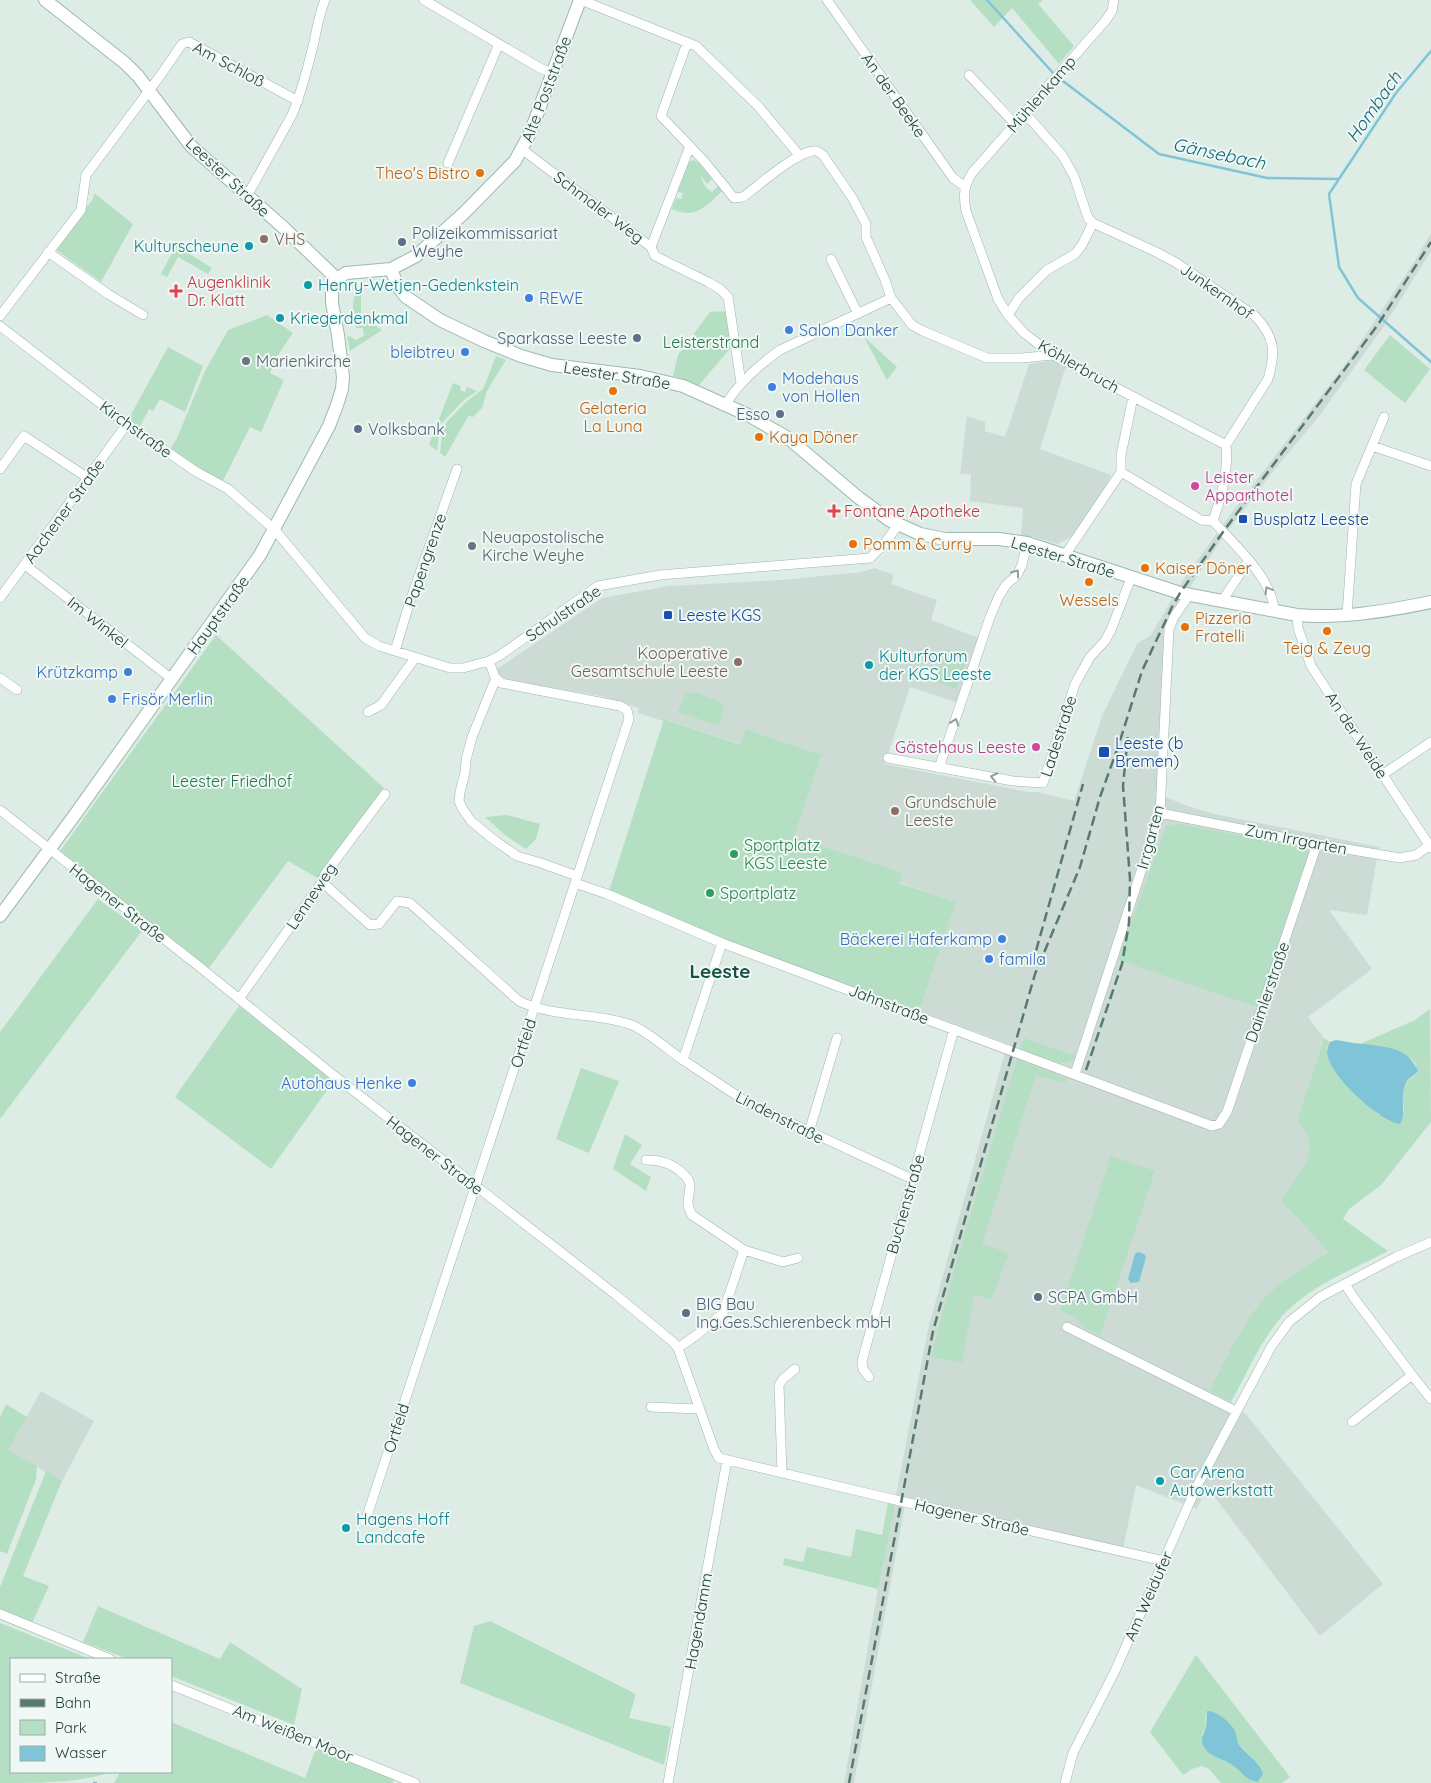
<svg xmlns="http://www.w3.org/2000/svg" width="1431" height="1783" viewBox="0 0 1431 1783" font-family="Quicksand,sans-serif">
<style>
.built{fill:#ccdcd5}
.green{fill:#b5dfc2;fill-rule:evenodd}
.water{fill:#80c5d7}
.lines{fill:none;stroke-linecap:round;stroke-linejoin:round}
.stream{stroke:#80c5d7;stroke-width:2.5}
.street-casing{stroke:#a1b4ae;stroke-width:10}
.secondary-casing{stroke:#9cb9b0;stroke-width:14}
.street{stroke:#fff;stroke-width:9}
.secondary{stroke:#fff;stroke-width:12}
.rail{stroke:#587972;stroke-width:2.5;stroke-dasharray:10 5;stroke-linecap:butt}
.oneway{stroke:#8e9e9a}
.food-dot{fill:#e8710a;stroke:#eff8f4;stroke-width:2}
.education-dot{fill:#8d6e63;stroke:#eff8f4;stroke-width:2}
.service-dot{fill:#5c6f8a;stroke:#eff8f4;stroke-width:2}
.culture-dot{fill:#0f9aa8;stroke:#eff8f4;stroke-width:2}
.health-dot{fill:#e0444e;stroke:#eff8f4;stroke-width:2}
.shop-dot{fill:#3f7fe0;stroke:#eff8f4;stroke-width:2}
.worship-dot{fill:#6b7280;stroke:#eff8f4;stroke-width:2}
.hotel-dot{fill:#d1479c;stroke:#eff8f4;stroke-width:2}
.transit-dot{fill:#1a4fb4;stroke:#eff8f4;stroke-width:2}
.leisure-dot{fill:#2e9e5b;stroke:#eff8f4;stroke-width:2}
.labels{text-anchor:middle;stroke-width:4;stroke-linejoin:round;paint-order:stroke}
.street-label{font-size:16px;fill:#1e3d36;stroke:#eff8f4}
.food-label{font-size:16px;fill:#c56008;stroke:#eff8f4;text-anchor:start}
.service-label{font-size:16px;fill:#4e5e75;stroke:#eff8f4;text-anchor:start}
.education-label{font-size:16px;fill:#785e54;stroke:#eff8f4;text-anchor:start}
.culture-label{font-size:16px;fill:#0d838f;stroke:#eff8f4;text-anchor:start}
.health-label{font-size:16px;fill:#be3a42;stroke:#eff8f4;text-anchor:start}
.shop-label{font-size:16px;fill:#366cbe;stroke:#eff8f4;text-anchor:start}
.park-label{font-size:16px;fill:#247849;stroke:#eff8f4}
.worship-label{font-size:16px;fill:#5b616d;stroke:#eff8f4;text-anchor:start}
.hotel-label{font-size:16px;fill:#b23c85;stroke:#eff8f4;text-anchor:start}
.transit-label{font-size:16px;fill:#164399;stroke:#eff8f4;text-anchor:start}
.leisure-label{font-size:16px;fill:#27864d;stroke:#eff8f4;text-anchor:start}
.water-label{font-size:18px;font-style:italic;fill:#12677f;stroke:#eff8f4}
.quarter-label{font-size:19px;font-weight:bold;fill:#185146;stroke:#eff8f4}
</style>
<rect width="100%" height="100%" fill="#deece6"/>
<path class="built" d="M1431 233V251L1384 326 1320 415 1262 485 1221 540 1173 613 1162 635 1174 629 1165 797 1193 808 1215 814 1379 847 1367 915 1329 910 1372 969 1308 1017 1324 1038 1297 1121 1309 1138 1308 1159 1281 1201 1329 1252 1275 1288 1255 1311 1238 1338 1209 1391 1231 1402 1245 1413 1383 1584 1320 1636 1207 1487 1197 1509 1136 1485 1122 1554 1092 1551 972 1520 905 1505 854 1783H844L878 1589 928 1329 1005 1052 1009 1053 1011 1045 919 1011 955 902 898 882 902 872 794 837 822 753 812 752 746 729 741 745 665 719 663 721 638 713 639 708 601 696 506 680 499 675 497 669 602 598 669 586 781 580 862 572 875 568 894 575 891 584 937 600 931 620 979 638 958 703 910 687 885 764 1028 792H1038L1074 801 1102 716 1137 644 1151 635 1183 580 1233 511 1350 358 1416 259Z
M1056 360 1066 366 1040 449 1111 475 1102 495 1073 536 1057 544 1033 537 1021 536 1023 508 970 501 971 474H960L967 416 985 422V431L1005 437 1029 364Z
M41 1391 94 1421 62 1481 8 1450Z"/>
<path class="green" d="M970 0H1043L1038 4 1074 46 1059 64 1012 8 994 27Z
M693 160 698 162 712 179 707 184 701 176C703 183 705 188 712 192L718 186 722 191C706 206 696 220 672 209L676 198 681 199 683 193 678 192V190L689 162Z
M94 193 133 224 101 282 55 249 93 199Z
M172 243 212 268 208 274 178 257 167 277 161 274 172 253 167 250Z
M363 281H364L362 294 361 295V315L382 330 350 351 347 337 350 336 355 340 364 336 363 328H356C353 307 349 300 363 281Z
M726 311 733 345 699 385 673 376 678 355 710 312Z
M267 315 293 333 276 358 270 373 284 380 261 432 250 427 223 481 197 469 169 451 177 438 205 371 228 330Z
M1390 335 1430 369 1405 403 1364 370Z
M864 337 897 367 887 380Z
M168 347 203 366 185 412 160 399 153 411 149 409 139 428 128 420Z
M496 356 506 360 487 391 482 408 473 417 469 415 445 457 440 453 443 426 466 402 483 389Z
M453 383 461 386 460 390 465 392 467 387 477 391 464 400 440 425 437 451 429 445Z
M216 635 384 788 319 879 288 861 209 968 60 851Z
M946 648 968 656 956 689 935 681Z
M686 693H698L724 704 719 726 678 712Z
M664 719 740 745 746 729 812 752 822 753 794 837 902 872 899 883 956 902 919 1011 719 937 609 891Z
M507 815 540 824 536 839 526 849 506 836 485 817Z
M1177 824 1305 847 1309 854 1257 1007 1118 960 1166 826Z
M98 899 142 931 0 1119V1032Z
M239 1006 335 1079 271 1169 175 1097Z
M1430 1009 1431 1122 1381 1185 1349 1209 1343 1219 1388 1251C1354 1269 1314 1284 1287 1311 1262 1336 1248 1372 1231 1402L1209 1391C1228 1357 1245 1314 1275 1288 1291 1274 1311 1264 1329 1252L1281 1201 1308 1159 1309 1138 1297 1121 1324 1038 1330 1042 1327 1048 1331 1064 1341 1078 1358 1096 1379 1115 1404 1112C1403 1095 1400 1085 1415 1075 1415 1072 1416 1069 1416 1066 1412 1051 1373 1046 1360 1044L1415 1020Z
M1024 1038 1076 1056C1064 1073 1035 1054 1020 1049Z
M1017 1059 1067 1079 1065 1083 1036 1075 982 1244 1009 1253 991 1300 974 1294 962 1363 931 1357 956 1263Z
M581 1068 619 1081 589 1153 556 1139Z
M625 1134 642 1145 630 1164 651 1177 646 1191 613 1169Z
M1111 1156 1155 1171 1100 1335 1087 1329 1076 1318 1060 1311Z
M6 1404 27 1417 8 1450 37 1466 36 1479 7 1554 0 1551V1417Z
M46 1471 62 1481 23 1576 49 1586 32 1623 0 1609V1587Z
M888 1503 895 1505 878 1589 783 1565 784 1558 803 1562 807 1547 851 1557 856 1529 882 1535Z
M98 1606 220 1659 230 1642 302 1689 294 1725 171 1676V1659H128L83 1642Z
M490 1621 636 1694 629 1718 671 1727 664 1765 460 1683 474 1626Z
M0 1623 90 1659H11V1772H110C82 1783 33 1783 0 1783Z
M1196 1655 1290 1777 1282 1783H1221L1209 1769 1202 1766 1192 1769 1183 1775 1150 1732ZM1207 1711 1219 1714 1234 1730 1237 1742 1259 1765 1261 1778 1258 1782 1252 1781 1235 1766 1209 1753 1202 1735 1206 1726 1205 1717Z
M171 1722 305 1778 316 1748 394 1779 393 1783H114L120 1772H171Z"/>
<path class="water" d="M1336 1040C1348 1042 1360 1044 1372 1045 1393 1048 1408 1049 1418 1071 1414 1076 1408 1078 1406 1083 1399 1096 1407 1111 1400 1124 1379 1121 1333 1078 1328 1057 1326 1051 1328 1047 1330 1042Z
M1138 1252 1144 1254 1146 1257 1139 1282 1131 1283 1128 1279 1135 1254Z
M1207 1711C1217 1710 1231 1723 1235 1731 1237 1735 1236 1739 1238 1743 1245 1754 1259 1760 1263 1774L1258 1782C1247 1781 1243 1773 1235 1767 1224 1757 1201 1757 1202 1738 1203 1734 1205 1731 1206 1727 1207 1721 1206 1717 1207 1711Z"/>
<g class="lines">
<path class="stream" d="M987 0 1054 74
M1431 51 1396 93 1329 194 1339 267 1358 298 1431 362
M1059 78 1159 154 1267 178 1339 179
M94 1783H96"/>
<defs>
<path id="street" d="M424 0 540 68 552 73
M581 0 696 46 758 106 799 155
M827 0 953 178 964 186
M1114 0 1112 11 1106 20 972 173C964 186 963 195 966 211L998 299 1008 315 1024 333 1053 355 1226 445
M687 43 661 116 704 161 734 198 743 197C758 186 795 153 813 151 817 150 820 153 823 155L853 199 866 224V237L885 280 891 298 912 325 923 331 987 358H1022L1053 355
M969 75 1015 124
M523 150 651 247 655 256 708 282 720 289 728 297 741 383
M448 163 499 44
M247 196 292 115C302 91 308 67 314 42 317 28 319 14 325 0
M1093 223 1154 251 1175 262 1255 316C1275 337 1276 352 1268 379L1226 445C1229 470 1221 497 1213 521 1233 543 1274 580 1274 611
M651 247 690 146
M48 252 108 294 143 315
M831 259 858 314
M1008 315 1019 298 1047 270 1075 254 1082 245 1093 223 1088 218 1074 176 1062 155 1025 113
M0 316 81 210 86 175 160 76 182 44 189 42 298 101
M0 326 127 424 195 471 228 489 275 530 365 638 379 646 450 668H463L489 661 499 656 598 586 660 575 870 558 884 544 898 525
M726 404C739 382 759 365 780 350L891 298
M1372 446 1431 466
M0 469 24 436 88 478
M1121 472 1201 520 1213 521
M1065 555 1121 472V455L1133 397
M25 565 172 679
M0 598 127 424
M1222 601 1249 560
M1297 615 1298 628 1311 666 1431 848
M1347 615 1356 484 1384 417
M395 651 410 601 457 469
M0 678 17 690
M496 678 472 737 466 760 465 773 460 792 459 801 462 808 471 821 494 840 517 856 541 863 577 876
M368 712 381 705 415 658
M888 758 1013 781 1043 783 1075 684 1090 657 1105 641 1111 630 1131 578
M939 768 990 617 999 596 1006 585 1017 575 1022 565 1027 543
M1382 775 1431 742
M0 810 196 964 332 1074 616 1295 673 1342 678 1348 714 1449 719 1458 900 1501 1164 1561
M1160 813 1317 844 1400 858 1416 855 1429 846
M322 882 370 925 379 924 397 901 410 903 519 1001C554 1018 595 1012 632 1025 645 1030 670 1051 683 1060
M575 883 607 894 722 943 1212 1126 1219 1124 1227 1112 1317 844
M722 943 683 1060 748 1103 912 1179
M239 999 322 882 325 874 385 794
M1075 1074 1160 813 1169 629 1174 617 1189 595
M809 1132 837 1038
M646 1160C651 1160 657 1160 662 1162 672 1164 691 1176 690 1187 689 1200 685 1202 692 1215L744 1250
M1345 1284 1354 1298 1412 1375 1352 1422
M1067 1327 1236 1411
M678 1348 698 1334 723 1313 744 1250 783 1262 798 1258
M1412 1375 1431 1399
M869 1377 863 1369 862 1361 954 1029
M651 1407 698 1409
M782 1472 779 1385 783 1379 795 1369
M365 1522 629 719 627 710 620 706 501 683 495 677 489 661
M0 1614 110 1659
M171 1685 415 1783
M668 1783 727 1460
M1065 1783 1073 1753 1115 1671 1196 1488 1271 1347 1289 1322 1320 1297 1396 1257 1431 1242"/>
<path id="secondary" d="M45 0 125 63 138 76 191 146 284 228 337 279
M391 269 398 287 406 297 440 320 484 341 521 356 552 365 640 376 683 386 748 415 788 438 859 498 889 520 920 534 945 539H999L1027 543 1180 593 1297 615C1341 619 1387 611 1431 602
M0 916 74 816 260 555 329 426 337 405 342 389 343 377 338 335 332 303V290L333 284 337 279 346 273 391 269 416 256 464 213 515 161 530 133 580 0"/>
</defs>
<use href="#street" class="street-casing"/>
<use href="#secondary" class="secondary-casing"/>
<use href="#street" class="street"/>
<use href="#secondary" class="secondary"/>
<path class="rail" d="M1032 965 1083 784
M1086 1070 1122 964 1129 923 1130 879 1123 786 1128 734
M849 1783 933 1331 1035 974 1080 867 1100 797 1118 747 1142 671 1172 607 1180 593 1223 532 1377 326 1431 242"/>
</g>
<defs><path id="oneway-chevron" d="M-2-3.5L2.5 0L-2 3.5" fill="none" stroke-width="1.6" stroke-linecap="round" stroke-linejoin="round" transform="scale(1.25)"/></defs>
<g class="oneway">
<use href="#oneway-chevron" transform="translate(1016 573) rotate(-55)"/>
<use href="#oneway-chevron" transform="translate(1268 590) rotate(-121)"/>
<use href="#oneway-chevron" transform="translate(955 722) rotate(-71)"/>
<use href="#oneway-chevron" transform="translate(994 777) rotate(-168)"/>
</g>
<g class="food-dot">
<circle cx="480" cy="173" r="5"/>
<circle cx="613" cy="391" r="5"/>
<circle cx="759" cy="437" r="5"/>
<circle cx="853" cy="544" r="5"/>
<circle cx="1145" cy="568" r="5"/>
<circle cx="1089" cy="582" r="5"/>
<circle cx="1185" cy="627" r="5"/>
<circle cx="1327" cy="631" r="5"/>
</g>
<g class="education-dot">
<circle cx="264" cy="239" r="5"/>
<circle cx="738" cy="662" r="5"/>
<circle cx="895" cy="811" r="5"/>
</g>
<g class="service-dot">
<circle cx="402" cy="242" r="5"/>
<circle cx="637" cy="338" r="5"/>
<circle cx="780" cy="414" r="5"/>
<circle cx="358" cy="429" r="5"/>
<circle cx="1038" cy="1297" r="5"/>
<circle cx="686" cy="1313" r="5"/>
</g>
<g class="culture-dot">
<circle cx="249" cy="246" r="5"/>
<circle cx="308" cy="285" r="5"/>
<circle cx="280" cy="318" r="5"/>
<circle cx="869" cy="665" r="5"/>
<circle cx="1160" cy="1481" r="5"/>
<circle cx="346" cy="1528" r="5"/>
</g>
<g class="health-dot">
<path d="M173.5 283.5h5v5h5v5h-5v5h-5v-5h-5v-5h5z"/>
<path d="M831.5 503.5h5v5h5v5h-5v5h-5v-5h-5v-5h5z"/>
</g>
<g class="shop-dot">
<circle cx="529" cy="298" r="5"/>
<circle cx="789" cy="330" r="5"/>
<circle cx="465" cy="352" r="5"/>
<circle cx="772" cy="387" r="5"/>
<circle cx="128" cy="672" r="5"/>
<circle cx="112" cy="699" r="5"/>
<circle cx="1002" cy="939" r="5"/>
<circle cx="989" cy="959" r="5"/>
<circle cx="412" cy="1083" r="5"/>
</g>
<g class="worship-dot">
<circle cx="246" cy="361" r="5"/>
<circle cx="472" cy="546" r="5"/>
</g>
<g class="hotel-dot">
<circle cx="1195" cy="486" r="5"/>
<circle cx="1036" cy="747" r="5"/>
</g>
<g class="transit-dot">
<rect x="1238" y="514" width="10" height="10" rx="2.5"/>
<rect x="663" y="610" width="10" height="10" rx="2.5"/>
<rect x="1098" y="746" width="12" height="12" rx="2.5"/>
</g>
<g class="leisure-dot">
<circle cx="734" cy="854" r="5"/>
<circle cx="710" cy="893" r="5"/>
</g>
<g class="labels">
<g class="street-label">
<text transform="translate(229 64) rotate(28)" y="6">Am Schloß</text>
<text transform="translate(546 89) rotate(-69)" y="6">Alte Poststraße</text>
<text transform="translate(1041 94) rotate(-49)" y="6">Mühlenkamp</text>
<text transform="translate(894 95) rotate(55)" y="6">An der Beeke</text>
<text transform="translate(228 177) rotate(43)" y="6">Leester Straße</text>
<text transform="translate(599 207) rotate(37)" y="6">Schmaler Weg</text>
<text transform="translate(1217 291) rotate(35)" y="6">Junkernhof</text>
<text transform="translate(1079 366) rotate(30)" y="6">Köhlerbruch</text>
<text transform="translate(617 375) rotate(9)" y="6">Leester Straße</text>
<text transform="translate(136 429) rotate(36)" y="6">Kirchstraße</text>
<text transform="translate(64 511) rotate(-54)" y="6">Aachener Straße</text>
<text transform="translate(1063 557) rotate(17)" y="6">Leester Straße</text>
<text transform="translate(425 560) rotate(-71)" y="6">Papengrenze</text>
<text transform="translate(563 613) rotate(-34)" y="6">Schulstraße</text>
<text transform="translate(218 615) rotate(-54)" y="6">Hauptstraße</text>
<text transform="translate(98 622) rotate(38)" y="6">Im Winkel</text>
<text transform="translate(1357 735) rotate(57)" y="6">An der Weide</text>
<text transform="translate(1058 736) rotate(-72)" y="6">Ladestraße</text>
<text transform="translate(1150 837) rotate(-75)" y="6">Irrgarten</text>
<text transform="translate(1296 839) rotate(11)" y="6">Zum Irrgarten</text>
<text transform="translate(311 896) rotate(-56)" y="6">Lenneweg</text>
<text transform="translate(118 903) rotate(38)" y="6">Hagener Straße</text>
<text transform="translate(1267 992) rotate(-71)" y="6">Daimlerstraße</text>
<text transform="translate(889 1004) rotate(21)" y="6">Jahnstraße</text>
<text transform="translate(523 1043) rotate(-72)" y="6">Ortfeld</text>
<text transform="translate(780 1117) rotate(27)" y="6">Lindenstraße</text>
<text transform="translate(435 1155) rotate(38)" y="6">Hagener Straße</text>
<text transform="translate(905 1204) rotate(-74)" y="6">Buchenstraße</text>
<text transform="translate(396 1428) rotate(-72)" y="6">Ortfeld</text>
<text transform="translate(972 1517) rotate(13)" y="6">Hagener Straße</text>
<text transform="translate(1148 1596) rotate(-66)" y="6">Am Weidufer</text>
<text transform="translate(698 1621) rotate(-80)" y="6">Hagendamm</text>
<text transform="translate(293 1733) rotate(22)" y="6">Am Weißen Moor</text>
</g>
<g class="food-label">
<text x="470" y="179" text-anchor="end">Theo's Bistro</text>
<text x="613" y="414" text-anchor="middle">Gelateria<tspan x="613" dy="18">La Luna</tspan></text>
<text x="769" y="443">Kaya Döner</text>
<text x="863" y="550">Pomm &amp; Curry</text>
<text x="1155" y="574">Kaiser Döner</text>
<text x="1089" y="606" text-anchor="middle">Wessels</text>
<text x="1195" y="624">Pizzeria<tspan x="1195" dy="18">Fratelli</tspan></text>
<text x="1327" y="654" text-anchor="middle">Teig &amp; Zeug</text>
</g>
<g class="service-label">
<text x="412" y="239">Polizeikommissariat<tspan x="412" dy="18">Weyhe</tspan></text>
<text x="627" y="344" text-anchor="end">Sparkasse Leeste</text>
<text x="770" y="420" text-anchor="end">Esso</text>
<text x="368" y="435">Volksbank</text>
<text x="1048" y="1303">SCPA GmbH</text>
<text x="696" y="1310">BIG Bau<tspan x="696" dy="18">Ing.Ges.Schierenbeck mbH</tspan></text>
</g>
<g class="education-label">
<text x="274" y="245">VHS</text>
<text x="728" y="659" text-anchor="end">Kooperative<tspan x="728" dy="18">Gesamtschule Leeste</tspan></text>
<text x="905" y="808">Grundschule<tspan x="905" dy="18">Leeste</tspan></text>
</g>
<g class="culture-label">
<text x="239" y="252" text-anchor="end">Kulturscheune</text>
<text x="318" y="291">Henry-Wetjen-Gedenkstein</text>
<text x="290" y="324">Kriegerdenkmal</text>
<text x="879" y="662">Kulturforum<tspan x="879" dy="18">der KGS Leeste</tspan></text>
<text x="1170" y="1478">Car Arena<tspan x="1170" dy="18">Autowerkstatt</tspan></text>
<text x="356" y="1525">Hagens Hoff<tspan x="356" dy="18">Landcafe</tspan></text>
</g>
<g class="health-label">
<text x="187" y="288">Augenklinik<tspan x="187" dy="18">Dr. Klatt</tspan></text>
<text x="844" y="517">Fontane Apotheke</text>
</g>
<g class="shop-label">
<text x="539" y="304">REWE</text>
<text x="799" y="336">Salon Danker</text>
<text x="455" y="358" text-anchor="end">bleibtreu</text>
<text x="782" y="384">Modehaus<tspan x="782" dy="18">von Hollen</tspan></text>
<text x="118" y="678" text-anchor="end">Krützkamp</text>
<text x="122" y="705">Frisör Merlin</text>
<text x="992" y="945" text-anchor="end">Bäckerei Haferkamp</text>
<text x="999" y="965">famila</text>
<text x="402" y="1089" text-anchor="end">Autohaus Henke</text>
</g>
<g class="park-label">
<text x="711" y="348">Leisterstrand</text>
<text x="232" y="787">Leester Friedhof</text>
</g>
<g class="worship-label">
<text x="256" y="367">Marienkirche</text>
<text x="482" y="543">Neuapostolische<tspan x="482" dy="18">Kirche Weyhe</tspan></text>
</g>
<g class="hotel-label">
<text x="1205" y="483">Leister<tspan x="1205" dy="18">Apparthotel</tspan></text>
<text x="1026" y="753" text-anchor="end">Gästehaus Leeste</text>
</g>
<g class="transit-label">
<text x="1253" y="525">Busplatz Leeste</text>
<text x="678" y="621">Leeste KGS</text>
<text x="1115" y="749">Leeste (b<tspan x="1115" dy="18">Bremen)</tspan></text>
</g>
<g class="leisure-label">
<text x="744" y="851">Sportplatz<tspan x="744" dy="18">KGS Leeste</tspan></text>
<text x="720" y="899">Sportplatz</text>
</g>
<g class="water-label">
<text transform="translate(1374 107) rotate(-55)" y="6">Hombach</text>
<text transform="translate(1219 154) rotate(12)" y="6">Gänsebach</text>
</g>
<g class="quarter-label">
<text x="720" y="978">Leeste</text>
</g>
</g>
<rect x="10" y="1658" width="162" height="115" fill="#eff8f4" stroke="#9bada8"/>
<rect x="20" y="1674" width="25" height="8" fill="#ffffff" stroke="#9bada8"/>
<text x="55" y="1683" font-size="15" fill="#1e3d36">Straße</text>
<rect x="20" y="1699" width="25" height="8" fill="#587972" stroke="#9bada8"/>
<text x="55" y="1708" font-size="15" fill="#1e3d36">Bahn</text>
<rect x="20" y="1720" width="25" height="15" fill="#b5dfc2" stroke="#9bada8"/>
<text x="55" y="1733" font-size="15" fill="#1e3d36">Park</text>
<rect x="20" y="1746" width="25" height="15" fill="#80c5d7" stroke="#9bada8"/>
<text x="55" y="1758" font-size="15" fill="#1e3d36">Wasser</text>
</svg>
